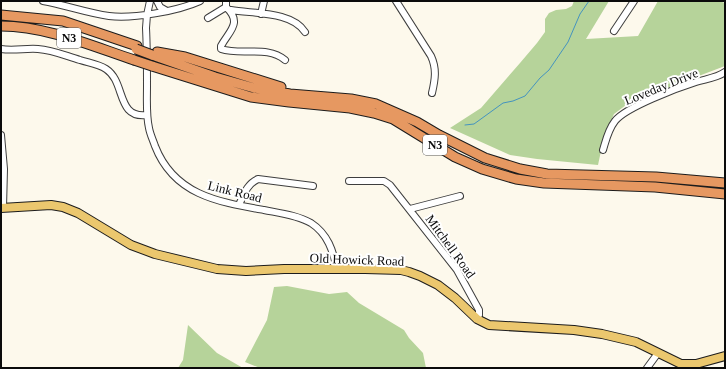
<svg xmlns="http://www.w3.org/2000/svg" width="726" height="369" viewBox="0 0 726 369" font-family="Georgia,serif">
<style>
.forest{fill:#b6d39a}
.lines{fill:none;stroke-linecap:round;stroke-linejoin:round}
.stream{stroke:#4493bf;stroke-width:1}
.minor-casing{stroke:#3e3e3e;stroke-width:8}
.major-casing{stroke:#1c1c1c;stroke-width:10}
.highway-casing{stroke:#1c1c1c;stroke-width:11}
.minor{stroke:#fff;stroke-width:6}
.major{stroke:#ebc76e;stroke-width:8}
.highway{stroke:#e69861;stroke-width:9}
.highway-bridge-casing{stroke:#1c1c1c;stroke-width:11;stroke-linecap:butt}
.highway-bridge{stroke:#e69861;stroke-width:9}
.labels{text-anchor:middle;stroke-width:4;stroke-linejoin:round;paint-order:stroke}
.shield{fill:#fff;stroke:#545454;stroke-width:1}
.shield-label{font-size:12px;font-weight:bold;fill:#0b0b0b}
.street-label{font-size:13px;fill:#0b0b0b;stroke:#fff}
</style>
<rect width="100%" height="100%" fill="#fdf9ec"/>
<path class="forest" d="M574 1H609L586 39 638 36 658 1H719L725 3V66L630 102 614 114 604 137 598 165 537 159 510 155 450 128 481 108 520 63 537 43 545 32V19L549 13 556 10 566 9 572 6Z
M287 286 329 294 347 292 359 303 404 330 409 338 423 353 426 368H260L245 362 267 320 274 287Z
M188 325 217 353 243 368H178L183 360Z"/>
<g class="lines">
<path class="stream" d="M465 125 474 124 503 103 513 101 525 96 540 78 549 70 568 42 580 14 589 1"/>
<defs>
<path id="minor" d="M43 1C65 5 87 13 109 16 133 19 178 11 200 1
M150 1 147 15 146 28C147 47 147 67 147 86 147 100 146 115 149 128 150 134 153 140 155 146 174 195 218 202 264 210 279 213 297 215 311 223 328 234 333 251 337 269
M157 1 160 7 167 11
M396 1 431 56C437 69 435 80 432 93
M226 7C243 23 229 31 221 46V49C242 56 267 45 285 60
M231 10C253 14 292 11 305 32
M261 14 264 1
M208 18 226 7V1
M614 31 634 1
M1 49C14 51 26 48 38 49 53 50 66 56 80 60 89 63 98 64 106 69 126 82 116 119 147 115
M1 135 4 169 3 208
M603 150C606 140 608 130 615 121 626 107 677 88 696 82 705 79 717 78 725 72
M349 181H384L390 185 457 270 479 310V315L477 319
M239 205C244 194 247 184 258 179L313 186
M410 209 460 196
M647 368 658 353"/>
<path id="major" d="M1 208 51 205 63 207 78 213 131 245 155 254 217 269 246 271 284 269H365L401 270 409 272 420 276 438 285 455 298 477 319 489 325 574 330 602 334 636 342 681 364H696L725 356"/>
<path id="highway" d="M1 15 63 21 137 46
M1 26C46 26 92 46 134 60
M157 52 185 57 281 87
M152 55 215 77 254 88 290 94 351 99 376 104 417 122 439 135 485 158 520 169 547 174 656 177 725 183
M152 66 251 97 289 102 350 108 374 113 393 119 455 157 482 169 516 179 544 183 655 187 725 194"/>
</defs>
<use href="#minor" class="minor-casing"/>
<use href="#major" class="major-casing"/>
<use href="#highway" class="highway-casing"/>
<use href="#minor" class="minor"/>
<use href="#major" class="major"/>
<use href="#highway" class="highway"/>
<defs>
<path id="highway-bridge" d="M136 49 152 55
M134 60 152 66"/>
</defs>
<use href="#highway-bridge" class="highway-bridge-casing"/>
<use href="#highway-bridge" class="highway-bridge"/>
</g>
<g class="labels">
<g class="shield">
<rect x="57" y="28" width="24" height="20" rx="3"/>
<rect x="423" y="135" width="24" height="20" rx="3"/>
</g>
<g class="shield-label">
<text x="69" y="42">N3</text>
<text x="435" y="149">N3</text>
</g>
<g class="street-label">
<text transform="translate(661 86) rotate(-22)" y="5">Loveday Drive</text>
<text transform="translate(235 191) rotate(14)" y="5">Link Road</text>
<text transform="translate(451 246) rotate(54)" y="5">Mitchell Road</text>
<text transform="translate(357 259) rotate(2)" y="5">Old Howick Road</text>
</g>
</g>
<rect width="726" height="369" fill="none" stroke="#0b0b0b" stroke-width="4"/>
</svg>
